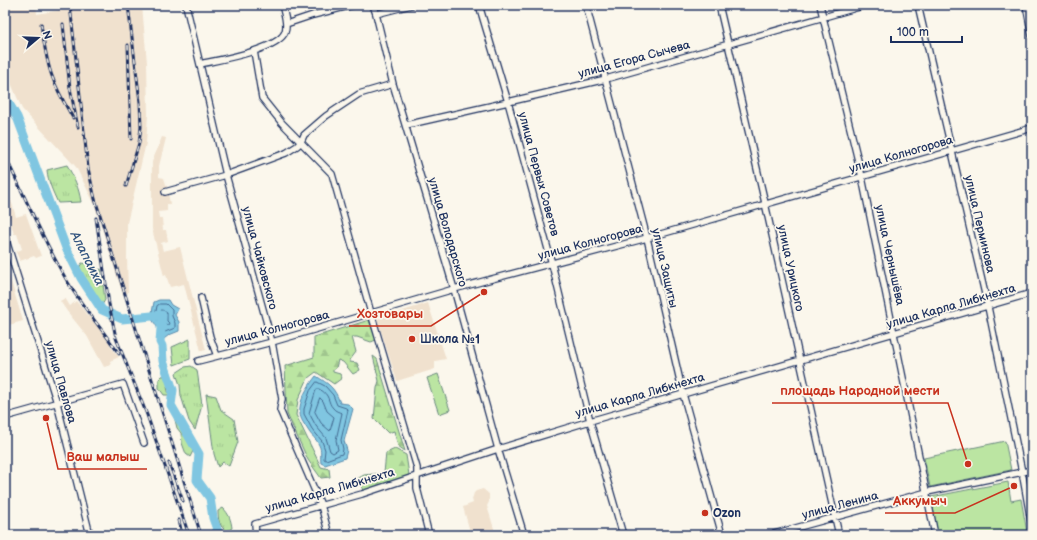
<svg xmlns="http://www.w3.org/2000/svg" width="1037" height="540" viewBox="0 0 1037 540" font-family="'Balsamiq Sans',sans-serif">
<style>
.built{fill:#f0e1ce}
.grass{fill:url(#grass-tufts);stroke:#6b8a80}
.forest{fill:url(#forest-firs);stroke:#6b8a80}
.park{fill:#bbe5a2;stroke:#6b8a80}
.water{fill:#80c6e1;stroke:#588aad}
.lines{fill:none;stroke-linecap:round;stroke-linejoin:round}
.shore{stroke:#436b92;stroke-width:1}
.river{stroke:#80c6e1;stroke-width:9}
.minor-casing{stroke:#1b2f5e;stroke-width:8}
.minor{stroke:#fbf7ec;stroke-width:5.5}
.rail-casing{stroke:#1b2f5e;stroke-width:3}
.rail{stroke:#fbf7ec;stroke-width:1.5;stroke-dasharray:4.5;stroke-linecap:butt}
.poi-dot{fill:#c8321e;stroke:#fbf7ec;stroke-width:1.5}
.labels{text-anchor:middle;stroke-width:3.5;stroke-linejoin:round;paint-order:stroke}
.street-label{font-size:12px;fill:#1b2f5e;stroke:#fbf7ec}
.poi-label{font-size:12px;font-weight:bold;fill:#1b2f5e;stroke:#fbf7ec;text-anchor:start}
.water-label{font-size:13px;font-style:italic;fill:#34557f;stroke:#fbf7ec}
.leader{fill:none;stroke:#c8321e;stroke-width:1.5}
.callout-dot{fill:#c8321e;stroke:#fbf7ec;stroke-width:1.5}
.callout-label{font-size:13px;text-anchor:middle;font-weight:bold;fill:#c8321e;stroke:#fbf7ec;stroke-width:3.5;stroke-linejoin:round;paint-order:stroke}
</style>
<defs>
<pattern id="grass-tufts" width="24" height="20" patternUnits="userSpaceOnUse"><rect width="24" height="20" fill="#bbe5a2"/><path d="M3 7l-1-3M5 7V3M7 7l1-3M15 17l-1-3M17 17v-4M19 17l1-3" fill="none" stroke="#a0c58e"/></pattern>
<pattern id="forest-firs" width="22" height="20" patternUnits="userSpaceOnUse"><rect width="22" height="20" fill="#bbe5a2"/><path d="M5 1l3.5 6h-7zM16 11l3.5 6h-7z" fill="#a0c58e"/></pattern>
</defs>
<rect width="100%" height="100%" fill="#fbf7ec"/>
<filter id="ink" filterUnits="userSpaceOnUse"><feTurbulence type="fractalNoise" baseFrequency=".025" numOctaves="2"/><feDisplacementMap in="SourceGraphic" scale="8" xChannelSelector="R" yChannelSelector="G"/><feConvolveMatrix kernelMatrix="1 2 1 2 8 2 1 2 1" color-interpolation-filters="sRGB"/></filter>
<g filter="url(#ink)">
<path class="built" d="M5 5H36L37 14 60 10 59 5H142L147 63 148 115 146 143 127 223V256L128 293 123 295 94 203 76 167 22 109 5 69Z
M162 137 166 138 159 166V177L164 178 167 187 170 204H167V211L158 212 159 218H162L163 230H166L168 241 161 243 163 251 180 247 206 350 201 351 184 284 170 287 166 275 164 276 152 229V162Z
M5 180 16 217 26 214 41 256 36 258 34 256 20 261 16 252 22 249 17 234H14L5 203Z
M5 262 23 321 5 326Z
M65 298 70 306 76 301 109 340 111 347 119 357 110 361 111 365 104 367 87 336 66 310 60 301Z
M428 303 446 359 435 361V369L397 381 377 319Z
M483 489 489 494V502L487 506 496 535H471L463 507 473 503 472 499 474 493 476 491Z"/>
<path class="grass" d="M67 165C74 177 79 188 81 202L58 203C53 192 48 182 47 170Z
M82 263 88 264 95 271 101 269 105 300 102 305 89 287 79 268Z
M190 339V359L174 365 172 347Z
M191 366 197 370 202 405 195 430 189 421 181 396 180 385 176 373 185 367Z
M168 375 169 381 167 387 169 395H164L159 388V379L162 376Z
M206 394 216 396 221 410 234 419 238 442 229 466 223 462 218 467 214 454Z
M180 415 191 439 196 445 190 457 186 454 182 443 181 433 177 428 174 416Z
M223 508C229 514 231 520 232 528L227 531C219 527 218 519 218 511Z"/>
<path class="forest" d="M369 320 376 340 371 342 357 337H352L356 352 350 360V362L357 363 360 370 353 374 343 362 338 360 336 368 333 370V372L340 374 342 378 334 384 316 372 308 378 298 400 296 415 321 467 329 469 330 477 321 478 308 460 287 414 285 366 314 357V337Z
M373 356 377 359 405 451 398 446 394 431 388 433 374 419 377 388 379 381Z
M395 449 406 455 409 475 391 483 363 491 361 485 356 484 357 479 364 475 384 473 386 453Z"/>
<path class="park" d="M438 374 450 410 439 414 427 378Z
M1005 441 1011 470 930 487 924 458Z
M1008 482 1011 501 1021 499 1027 532 1014 535H938L931 497Z"/>
<path class="water" d="M159 300H168L171 305 178 309 175 315 179 322V331L169 335 160 342C162 333 156 325 151 318L154 302Z
M316 376C329 384 335 388 340 403L348 404 353 409 344 441 347 450 345 458 325 465 321 463C320 457 322 451 319 445 317 439 311 436 308 430 305 425 300 419 300 413 298 401 309 385 316 376Z"/>
<g class="lines">
<path class="shore" d="M160 304H166L172 310V316L175 323V328L165 332 163 331 155 316 157 306Z
M162 310 167 313V321L169 323 168 325H166L165 321 160 315Z
M317 382 325 386 333 395 337 405 346 408 348 410 341 440 343 449 342 454 326 460 324 459 325 450 322 441 312 429 304 414V409L310 391Z
M317 389H319C331 395 327 402 333 408 335 411 339 412 342 413L336 440 338 450 333 453 330 451 326 438 316 426 309 413 315 393Z
M320 398 323 401 327 411 334 417 330 431 321 423 315 412Z"/>
<path class="river" d="M5 97 17 117 66 248 81 278 102 310 122 319 162 315 160 342 162 346 163 361 173 390 171 405 199 454 197 480 210 498 213 518 219 535"/>
<defs>
<path id="minor" d="M186 5 226 175 272 342 282 399 280 410 321 505 329 535
M373 5 376 14 393 84 454 289 498 449 524 535
M479 5 508 102 552 264 590 421 623 535
M586 5 647 238 683 394 722 535
M719 5 765 203 800 361 839 535
M820 5 862 177 935 535
M918 5 988 307 1022 472
M1026 5 1032 36
M376 14 411 5
M286 24 313 15 353 5
M254 51 262 98 282 123 332 174 371 313 417 468V488L429 535
M200 64C218 60 278 50 285 32 288 24 284 13 282 5
M406 125 508 102 606 79 866 5
M165 192 226 175 286 153 297 146 301 142 304 135 326 116 359 94 393 84
M5 237 57 403 90 535
M201 298 210 337 217 356
M198 361 272 342 454 289 647 238 1032 128
M5 417 123 384 144 443
M1023 477 1032 527
M256 535 255 524 362 494 498 449 590 421 1032 293
M770 535 927 492 1032 470"/>
</defs>
<use href="#minor" class="minor-casing"/>
<use href="#minor" class="minor"/>
<defs>
<path id="rail" d="M70 5 88 168 95 199 201 535
M41 24C44 42 46 60 52 76 57 91 65 104 73 118
M63 24 70 88 78 127
M128 45 131 139
M5 156C25 197 43 240 66 279 81 306 102 328 119 354
M126 186 139 143 141 127 140 102 128 5
M96 218 109 304 116 338 147 415 189 535
M169 463 183 501
M179 520 182 535"/>
</defs>
<use href="#rail" class="rail-casing"/>
<use href="#rail" class="rail"/>
</g>
</g>
<g class="poi-dot">
<circle cx="412" cy="339" r="4"/>
<circle cx="705" cy="513" r="4"/>
</g>
<g class="labels">
<g class="street-label">
<text transform="translate(634 59) rotate(-15)" y="4">улица Егора Сычева</text>
<text transform="translate(901 154) rotate(-16)" y="4">улица Колногорова</text>
<text transform="translate(539 174) rotate(75)" y="4">улица Первых Советов</text>
<text transform="translate(980 224) rotate(77)" y="4">улица Перминова</text>
<text transform="translate(448 232) rotate(74)" y="4">улица Володарского</text>
<text transform="translate(590 242) rotate(-15)" y="4">улица Колногорова</text>
<text transform="translate(890 255) rotate(78)" y="4">улица Чернышёва</text>
<text transform="translate(260 258) rotate(75)" y="4">улица Чайковского</text>
<text transform="translate(665 268) rotate(77)" y="4">улица Защиты</text>
<text transform="translate(791 268) rotate(78)" y="4">улица Урицкого</text>
<text transform="translate(951 306) rotate(-16)" y="4">улица Карла Либкнехта</text>
<text transform="translate(277 328) rotate(-15)" y="4">улица Колногорова</text>
<text transform="translate(61 382) rotate(74)" y="4">улица Павлова</text>
<text transform="translate(640 395) rotate(-16)" y="4">улица Карла Либкнехта</text>
<text transform="translate(330 490) rotate(-16)" y="4">улица Карла Либкнехта</text>
<text transform="translate(840 505) rotate(-15)" y="4">улица Ленина</text>
</g>
<g class="poi-label">
<text x="420" y="343">Школа №1</text>
<text x="713" y="517">Ozon</text>
</g>
<g class="water-label">
<text transform="translate(88 258) rotate(63)" y="5">Алапаиха</text>
</g>
</g>
<path class="leader" d="M484 292L431 326H349M968 464L948 403H772M46 418L58 469H147M1014 486L955 513H885"/>
<g class="callout-dot">
<circle cx="484" cy="292" r="4"/>
<circle cx="968" cy="464" r="4"/>
<circle cx="46" cy="418" r="4"/>
<circle cx="1014" cy="486" r="4"/>
</g>
<g class="callout-label">
<text x="390" y="318">Хозтовары</text>
<text x="860" y="395">площадь Народной мести</text>
<text x="103" y="461">Ваш малыш</text>
<text x="920" y="505">Аккумыч</text>
</g>
<rect width="1037" height="540" fill="none" stroke="#fbf7ec" stroke-width="20"/>
<rect x="10" y="10" width="1017" height="520" fill="none" stroke="#1b2f5e" stroke-width="1.5" filter="url(#ink)"/>
<g transform="translate(38 38) rotate(71)" stroke="#fbf7ec" stroke-width="3" paint-order="stroke">
<path d="M0-3L7 15L0 10L-7 15Z" fill="#1b2f5e"/>
<text y="-6" font-size="11" font-weight="bold" text-anchor="middle" fill="#1b2f5e">N</text>
</g>
<path d="M891 36v6h71v-6" fill="none" stroke="#1b2f5e" stroke-width="2"/>
<text x="897" y="36" font-size="12" fill="#1b2f5e" stroke="#fbf7ec" stroke-width="3" paint-order="stroke">100 m</text>
</svg>
